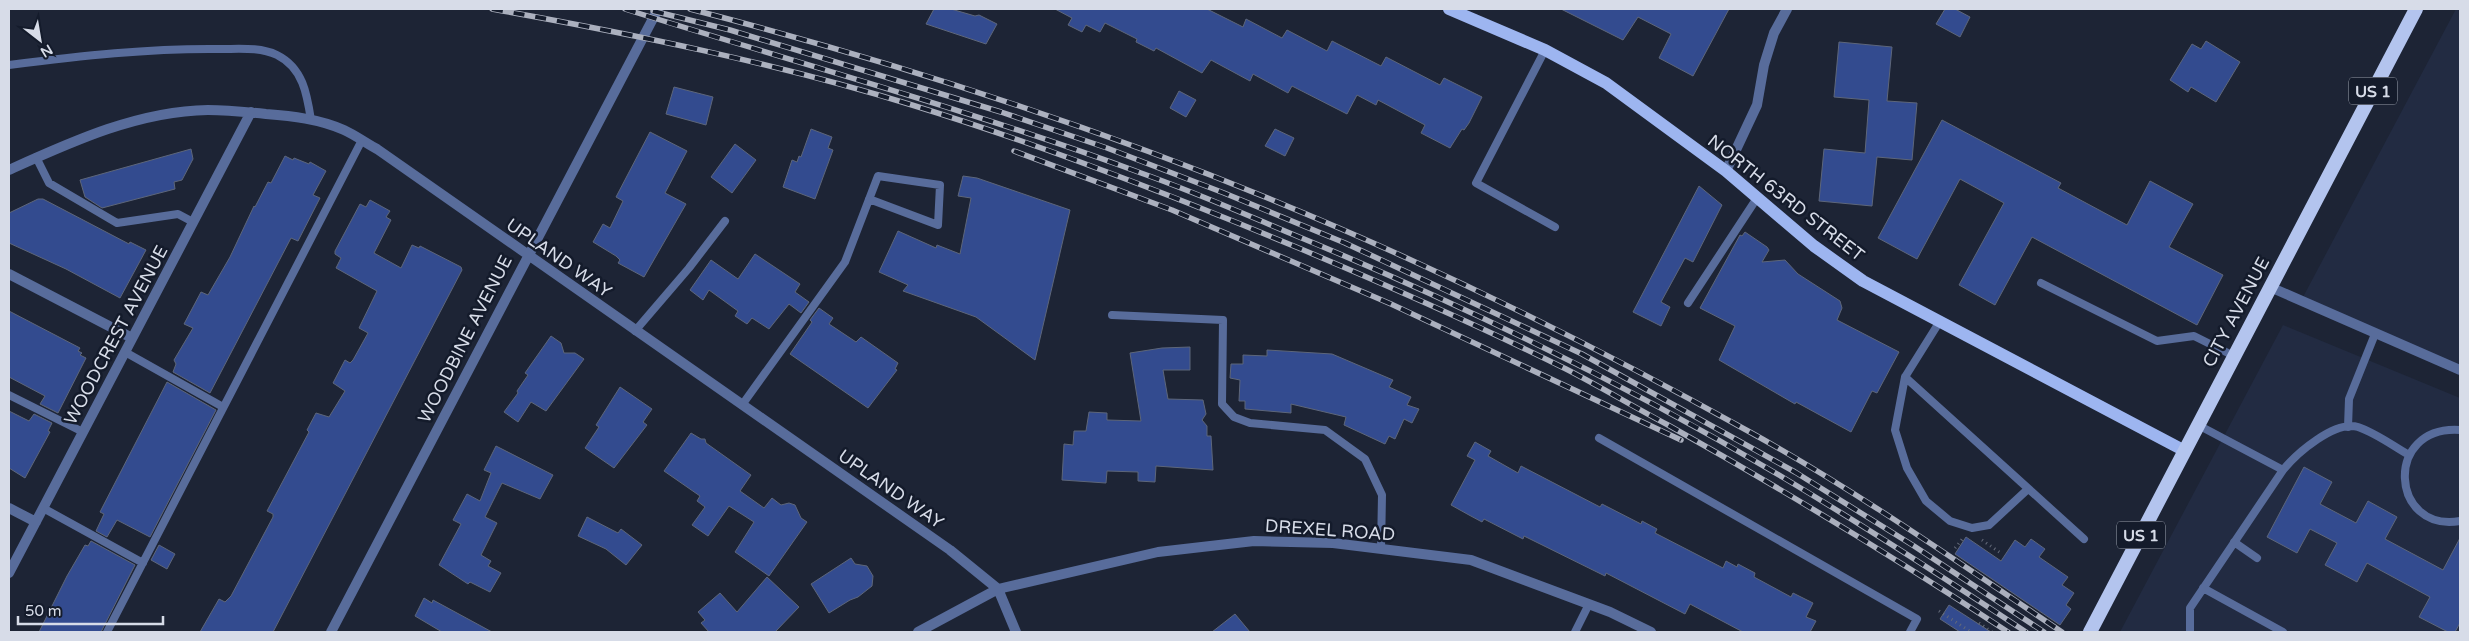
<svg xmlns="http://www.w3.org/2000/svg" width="2469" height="641" viewBox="0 0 2469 641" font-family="'Varela Round',sans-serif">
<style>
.built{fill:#222b42}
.building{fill:#334b8f;stroke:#5d667a}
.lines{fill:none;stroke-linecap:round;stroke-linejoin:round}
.path{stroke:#656b7a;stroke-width:3;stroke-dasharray:1 4;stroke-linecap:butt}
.service{stroke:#586c9b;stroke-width:8}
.minor{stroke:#586c9b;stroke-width:10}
.tertiary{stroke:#586c9b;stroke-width:10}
.primary{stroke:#9db5f0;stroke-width:12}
.trunk{stroke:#b3c4ee;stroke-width:14}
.rail-casing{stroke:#abb0be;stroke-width:5.5}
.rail{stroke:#141b2b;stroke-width:4;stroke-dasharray:11;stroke-linecap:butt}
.labels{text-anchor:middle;stroke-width:5;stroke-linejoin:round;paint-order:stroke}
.shield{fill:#141b2b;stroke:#9ca2af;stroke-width:1}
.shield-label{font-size:16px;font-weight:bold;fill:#d7dce8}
.street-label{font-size:18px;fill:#d7dce8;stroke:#141b2b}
</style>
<rect width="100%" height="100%" fill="#1d2435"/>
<path class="built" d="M2456 9H2460V366L2302 299Z
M2283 325 2460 398V632H2120Z"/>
<path class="building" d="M934 9H951L975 16 979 15 997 24 986 44 926 24Z
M1055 9H1207L1243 27 1246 19 1282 38 1287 30 1327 51 1332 41 1381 66 1386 57 1440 85 1444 78 1482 97 1469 123 1464 130 1462 129 1450 148 1421 133 1425 125 1378 100 1376 105 1357 95 1347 114 1292 86 1288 93 1253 74 1250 81 1211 60 1202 73 1156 48 1154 51 1136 42 1137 39 1105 23 1100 32 1086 25 1082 32 1068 25 1072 18Z
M1561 9H1729L1693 76 1659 58 1671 34 1638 17 1623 40Z
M1945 9H1955L1970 17 1960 37 1936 24Z
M2206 41 2240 62 2216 102 2191 87 2188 92 2170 80 2192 44 2201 49Z
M1839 42 1892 47 1887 101 1917 103 1912 160 1877 157 1872 206 1819 201 1824 149 1865 153 1869 100 1834 97Z
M674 87 713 97 706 125 666 114Z
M1179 91 1196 100 1186 117 1170 108Z
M1942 120 2061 183 2058 188 2127 225 2150 181 2193 204 2169 247 2223 275 2197 325 2032 237 1995 305 1959 285 2004 203 1960 179 1917 259 1878 238Z
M811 129 832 137 828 148 833 150 815 199 783 187 792 160 797 162 799 156 801 157Z
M1275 129 1294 138 1285 156 1265 146Z
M650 132 687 151 665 193 686 204 644 277 618 263 620 260 616 256 593 242 603 224 610 228 623 201 616 197Z
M735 144 756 160 732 193 711 177Z
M191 149 193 159 182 180 174 182 175 189 102 208 85 197 80 180Z
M285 156 293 160 294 158 309 164 310 162 326 171 313 195 320 198 298 241 291 238 210 393 173 372 176 364 174 360 193 328 184 324 201 292 208 295 230 257 254 206 255 207 268 182 271 183Z
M963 176 977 178 1070 210 1035 360 976 317 903 291 908 285 879 272 898 231 936 248 937 245 960 254 971 198 958 196Z
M1699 186 1722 205 1693 262 1685 258 1661 302 1670 307 1661 326 1633 312Z
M38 199H43L129 244 130 242 146 250 120 298 66 269 9 243V213Z
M370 200 390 211 386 217 391 220 374 253 401 268 412 245 419 248 420 246 461 267 462 270 273 632H200L219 599 225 602 231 596 273 517V514L267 511 309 432 307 430 316 413 329 417 345 391 333 383 345 360 350 363 353 360 368 333 359 328 377 291 336 268 341 258 335 254V251L360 204 366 207Z
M1745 232 1767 247 1769 250 1762 262 1785 260 1798 274 1840 301 1842 308 1837 320 1899 352 1877 393 1872 391 1851 432 1796 402 1795 404 1719 360 1735 326 1700 308 1740 235 1742 236Z
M755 254 800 284 795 292 809 302 801 313 789 304 769 329 752 318 747 324 735 316 738 311 709 290 703 300 690 290 711 260 738 279Z
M819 308 833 318 829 324 856 342 861 337 898 363 895 369 897 370 868 408 790 354 812 322 810 320Z
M9 311 80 348 78 351 82 353 80 355 86 358 58 413 40 404 45 396 9 377Z
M551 336 561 343 564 353H575L584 359 546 411 531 402 518 422 504 412 518 393 517 391 528 375 525 373Z
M1190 347V370H1163L1168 399 1203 400 1206 414 1202 420 1207 426V436H1211L1213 470 1156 466 1155 482 1138 481V472L1107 471 1106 483 1062 480 1064 444 1073 445 1074 431H1086L1089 412 1107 413V420L1141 421 1130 353 1162 348Z
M1267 350 1332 354 1393 380 1389 387 1411 397 1407 405 1419 409 1412 423 1404 419 1395 439 1389 436 1385 444 1344 425 1346 417 1291 404V413L1245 409V401H1239L1240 380 1230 378 1231 364H1243V355L1267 356Z
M167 382 216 410 150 537 117 520 107 537 96 531 104 514 100 512Z
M620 387 652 409 643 422 647 425 614 468 585 448 599 427 596 425Z
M9 411 29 421 34 414 52 423 48 431 50 432 25 478 9 468Z
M691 433 701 439H705L706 443 751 475 740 491 764 508 772 498 781 505 789 503 795 505 801 518 807 522 769 576 735 552 754 522 729 506 708 536 692 525 705 507 697 501 700 496 664 471Z
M1475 442 1491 451 1488 456 1518 473 1521 466 1600 507 1602 504 1641 524 1642 521 1657 529 1655 533 1723 568 1726 561 1737 567 1738 564 1755 573 1754 577 1791 597 1793 593 1813 603 1806 617 1816 621 1810 632H1743L1690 604 1685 614 1606 573 1605 576 1524 536 1523 539 1484 519 1482 522 1469 515 1451 505 1475 460 1467 456Z
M496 446 553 475 540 499 502 483 485 517 497 523 481 555 491 561 488 566 501 573 490 592 470 582 468 584 439 565 461 524 453 520 467 494 480 501 491 473 484 470Z
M2304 467 2332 482 2320 504 2356 523 2368 501 2397 517 2385 539 2443 570 2460 538V623L2455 632H2448L2419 617 2430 597 2367 563 2357 582 2325 565 2337 543 2310 529 2297 553 2267 537Z
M587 517 618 533 621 529 642 545 626 565 606 549 578 536Z
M1966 537 2001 561 2015 540 2025 547 2031 539 2045 549 2039 557 2068 577 2062 585 2074 593 2066 605 2071 609 2060 625 1955 554Z
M91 541 135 565 101 632H39L67 576 85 545 88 546Z
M159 545 175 554 167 569 151 560Z
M851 558 855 564 867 566 873 576 872 586 858 597 850 600 829 613 811 584Z
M767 577 799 607 775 632H709L701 623 705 620 698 612 720 593 737 612Z
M424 598 432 603 433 600 492 632H442L415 616Z
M1949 605 1991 632H1960L1940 619Z
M1235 614 1250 632H1212Z"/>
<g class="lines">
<path class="path" d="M1982 540 2002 554
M1955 548 1963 538
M1939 611 1971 632
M1979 623 1992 632"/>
<path class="service" d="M1545 50 1476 183 1555 227
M9 65C79 56 150 48 221 49 240 49 260 47 277 55 303 68 307 94 311 120
M36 157 49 183 117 223 178 214 193 222
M2041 283 2157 341 2194 336 2234 356
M1688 303 1757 198
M1112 315 1223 320 1222 404 1234 417 1250 423 1325 430 1365 459 1382 495 1381 549
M1940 321 1905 377 2084 539
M635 331 689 268 725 221
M125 352 223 407
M1905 377 1895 430 1907 468 1926 501 1950 521 1972 528 1989 525 2028 489
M9 395 83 432
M742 405 845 262 878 176 940 185 938 225 869 199
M2198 425 2283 470
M2348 427 2349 399 2375 334
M2460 430C2383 425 2390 533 2460 521
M1599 438 1917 619 1910 632
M43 508 143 563
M2234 542 2257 558
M2203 588 2283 632
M107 632 362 140
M1575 632 1589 604
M2190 632V608L2283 470C2297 453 2335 420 2358 427 2376 433 2393 446 2409 455"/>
<path class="minor" d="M9 170C71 142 138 111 208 110 227 110 247 112 266 114 292 116 319 119 344 130 355 135 366 143 377 149L950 550 998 589 1016 632
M1726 171 1757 105 1764 65 1774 33 1787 9
M9 274 132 338
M9 508 36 522
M9 573 251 112
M331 632 658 9
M918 632 998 589 1158 552 1254 541 1333 543 1471 560 1610 612 1651 632"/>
<path class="tertiary" d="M2270 287 2460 370"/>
<path class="primary" d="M1449 9 1545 50 1606 83 1726 171 1814 246 1863 281 2185 451"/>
<path class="trunk" d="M2090 632 2416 9"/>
<defs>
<path id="rail" d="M492 9C633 34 775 63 912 105 1045 146 1174 196 1301 249 1391 287 1480 326 1566 369 1601 387 1634 407 1668 425 1784 490 1897 559 2008 632
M625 9C797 63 971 110 1141 173 1192 191 1242 213 1292 234 1462 304 1626 384 1784 478 1866 527 1946 579 2026 632
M690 9C911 66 1129 137 1339 228 1478 288 1615 357 1748 431 1857 491 1959 563 2062 632
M653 11 730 30 1001 112 1107 148 1224 193 1345 243 1582 354 1795 472 1914 546 2044 632
M1014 151 1172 210 1391 304 1681 440"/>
</defs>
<use href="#rail" class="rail-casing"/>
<use href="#rail" class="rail"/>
</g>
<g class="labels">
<g class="shield">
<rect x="2349" y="77.5" width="48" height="27" rx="4"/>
<rect x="2117" y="521.5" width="48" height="27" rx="4"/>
</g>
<g class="shield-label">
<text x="2373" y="97">US 1</text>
<text x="2141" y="541">US 1</text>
</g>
<g class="street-label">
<text transform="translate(1786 198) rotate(38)" y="6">NORTH 63RD STREET</text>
<text transform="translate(559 258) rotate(35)" y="6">UPLAND WAY</text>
<text transform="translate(2236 312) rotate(-62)" y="6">CITY AVENUE</text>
<text transform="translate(116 335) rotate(-62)" y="6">WOODCREST AVENUE</text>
<text transform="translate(465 339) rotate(-63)" y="6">WOODBINE AVENUE</text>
<text transform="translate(891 489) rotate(35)" y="6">UPLAND WAY</text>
<text transform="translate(1330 530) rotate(4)" y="6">DREXEL ROAD</text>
</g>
</g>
<rect width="2469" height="641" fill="none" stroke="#d7dce8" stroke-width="20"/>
<g transform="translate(40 40) rotate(149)" stroke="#141b2b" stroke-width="4" paint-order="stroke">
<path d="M0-4L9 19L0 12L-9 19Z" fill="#d7dce8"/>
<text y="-8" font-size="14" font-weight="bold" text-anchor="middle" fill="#d7dce8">N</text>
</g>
<path d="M18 616v8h145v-8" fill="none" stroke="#d7dce8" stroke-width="2.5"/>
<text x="25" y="616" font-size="15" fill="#d7dce8" stroke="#141b2b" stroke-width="4" paint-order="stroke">50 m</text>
</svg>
